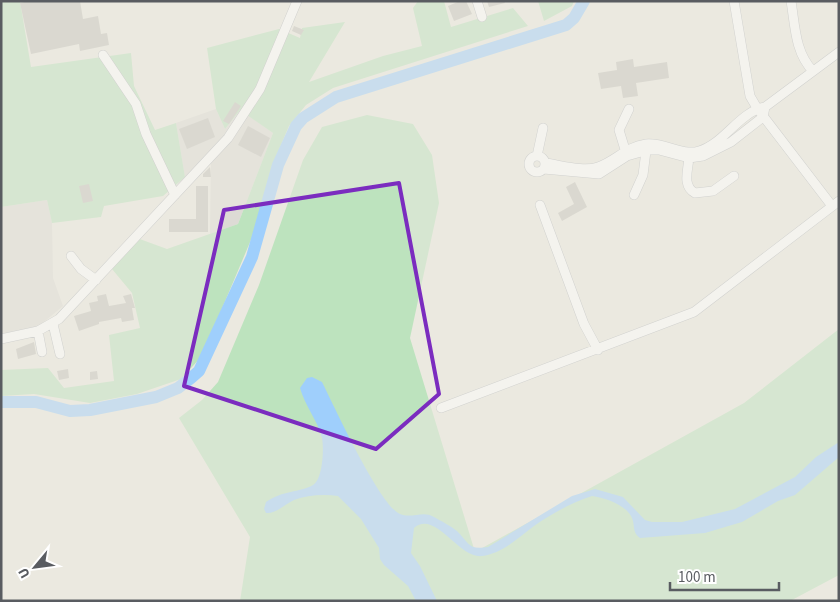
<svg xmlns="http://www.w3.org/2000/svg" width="840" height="602" viewBox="0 0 840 602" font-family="'Source Sans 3',sans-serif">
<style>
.industrial{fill:#dddbd5}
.green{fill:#bde3be}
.water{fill:#9fcffc}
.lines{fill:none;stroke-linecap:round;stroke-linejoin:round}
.river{stroke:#9fcffc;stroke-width:12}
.building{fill:#c6c4bd}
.minor-casing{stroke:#b3b6bb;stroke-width:10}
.minor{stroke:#fff;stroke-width:9}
.marked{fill:none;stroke:#7b2cbf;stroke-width:4;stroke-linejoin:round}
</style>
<rect width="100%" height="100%" fill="#ebe9e0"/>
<path class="industrial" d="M216 109 225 129 240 109 273 133 238 224 210 234 211 163 185 177 176 123Z
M47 200 52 223 53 278 63 306 39 326 1 334V207Z"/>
<path class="green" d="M1 1H20L31 67 131 53 134 86 155 130 176 123 185 177 163 196 104 206 101 217 52 223 47 200 1 207Z
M418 1H444L451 27 513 8 528 26 333 88 306 105 289 126 272 166 253 235 202 356 181 379 137 394 90 403 34 394 1 396V370L48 368 64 388 114 381 109 335 140 328 132 293 112 269 137 238 167 249 238 224 273 133 240 110 225 129 216 109 207 48 279 29 300 38 302 28 345 22 309 82 383 56 422 46 413 8Z
M538 1H574L572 6 544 21Z
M367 115 413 124 432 155 439 203 410 338 475 552 744 403 839 329V575L790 601H240L250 537 179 418 202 400 218 382 259 285 303 160 322 127Z"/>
<path class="water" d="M312 377 322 382C334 406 380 506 400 514 412 519 423 510 434 517 441 521 451 526 457 531 470 544 468 550 488 547L572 496 595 489 623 497 645 520 652 522H682L735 509 795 477 816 457 839 442V457L795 495 778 501 742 522 705 533 640 538C631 531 636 525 631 516 624 504 605 498 592 496 573 502 551 514 534 526 519 537 502 554 482 556 459 559 435 509 414 528L411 553 420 566 437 601H416L408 586 384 565 380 559 379 548 361 519 338 496C324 494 307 495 294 500 285 504 276 514 266 513L264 509 266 502C283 490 299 493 313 485 323 479 324 448 322 438 318 421 305 406 300 388L307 378Z"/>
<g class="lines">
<path class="river" d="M1 402H36L70 411 90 410 156 397 178 388 191 378 199 371 252 257 278 165 296 126 303 118 336 97 566 25 574 18 584 1"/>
</g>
<path class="building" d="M29 1H80L83 19 98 16 101 34 107 33 109 45 80 51 79 44 31 54 20 3Z
M460 1H466L472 14 454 21 448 6Z
M487 1H504L505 3 489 7Z
M294 26 304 30 301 35 292 31Z
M633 59 634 67 667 62 669 78 636 83 638 96 623 98 621 86 601 89 598 73 617 70 616 62Z
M235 102 241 106 229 124 223 121Z
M208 118 215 137 187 149 179 129Z
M248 126 270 138 261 157 238 145Z
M210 167 211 177H203V174Z
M575 182 587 207 562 221 558 213 574 204 566 187Z
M89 184 93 201 83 203 79 186Z
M196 186H208V232H169V219H196Z
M106 294 109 306 126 303 123 296 131 294 135 308H132L134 320 122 322 121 318 99 322V324L79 331 74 316 91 311 89 303 98 301 97 296Z
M34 342 36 354 18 359 16 349Z
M68 369 69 378 59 380 57 371Z
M97 371 98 379 90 380V372Z"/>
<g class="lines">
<defs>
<path id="minor" d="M477 1 482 17
M734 1 750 96 757 108 832 206
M791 1C795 25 795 53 813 71
M103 55 136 104 146 134 175 195
M765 107 839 52
M529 164a8 8 0 1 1 16 0a8 8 0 1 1-16 0Z
M537 156 543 128
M627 156 619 130 629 109
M689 158C688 170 682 186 695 193L713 191 734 176
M544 169 599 174 627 156 648 150H659L689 158 703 156 731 142 763 117 765 107C739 112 724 144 699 151 682 156 664 142 646 144 625 147 616 161 598 167 584 172 561 165 545 163
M634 195 643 175 646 151
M540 205 584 324 598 350
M71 256 81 269 96 280
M53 324 60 354
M38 331 42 352
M1 339 38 331 59 319 228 138 260 89 297 1
M441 408 694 312 839 201"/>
</defs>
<use href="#minor" class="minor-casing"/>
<use href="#minor" class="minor"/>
</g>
<path d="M0 0H840V602H0ZM399 183 439 394 376 449 184 386 224 210Z" fill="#ebe9e0" fill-opacity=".55" fill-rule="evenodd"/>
<path class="marked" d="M399 183 439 394 376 449 184 386 224 210Z"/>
<rect width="840" height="602" fill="none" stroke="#595c61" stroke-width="5"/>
<g transform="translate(35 567) rotate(241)" stroke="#ffffff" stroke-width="4" paint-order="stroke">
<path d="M0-4L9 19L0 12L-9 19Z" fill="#595c61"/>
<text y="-8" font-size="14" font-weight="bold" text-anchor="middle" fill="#595c61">U</text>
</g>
<path d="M670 582v8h109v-8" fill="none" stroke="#595c61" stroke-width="2.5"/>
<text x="678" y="582" font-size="15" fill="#595c61" stroke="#ffffff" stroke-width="4" paint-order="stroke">100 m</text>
</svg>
